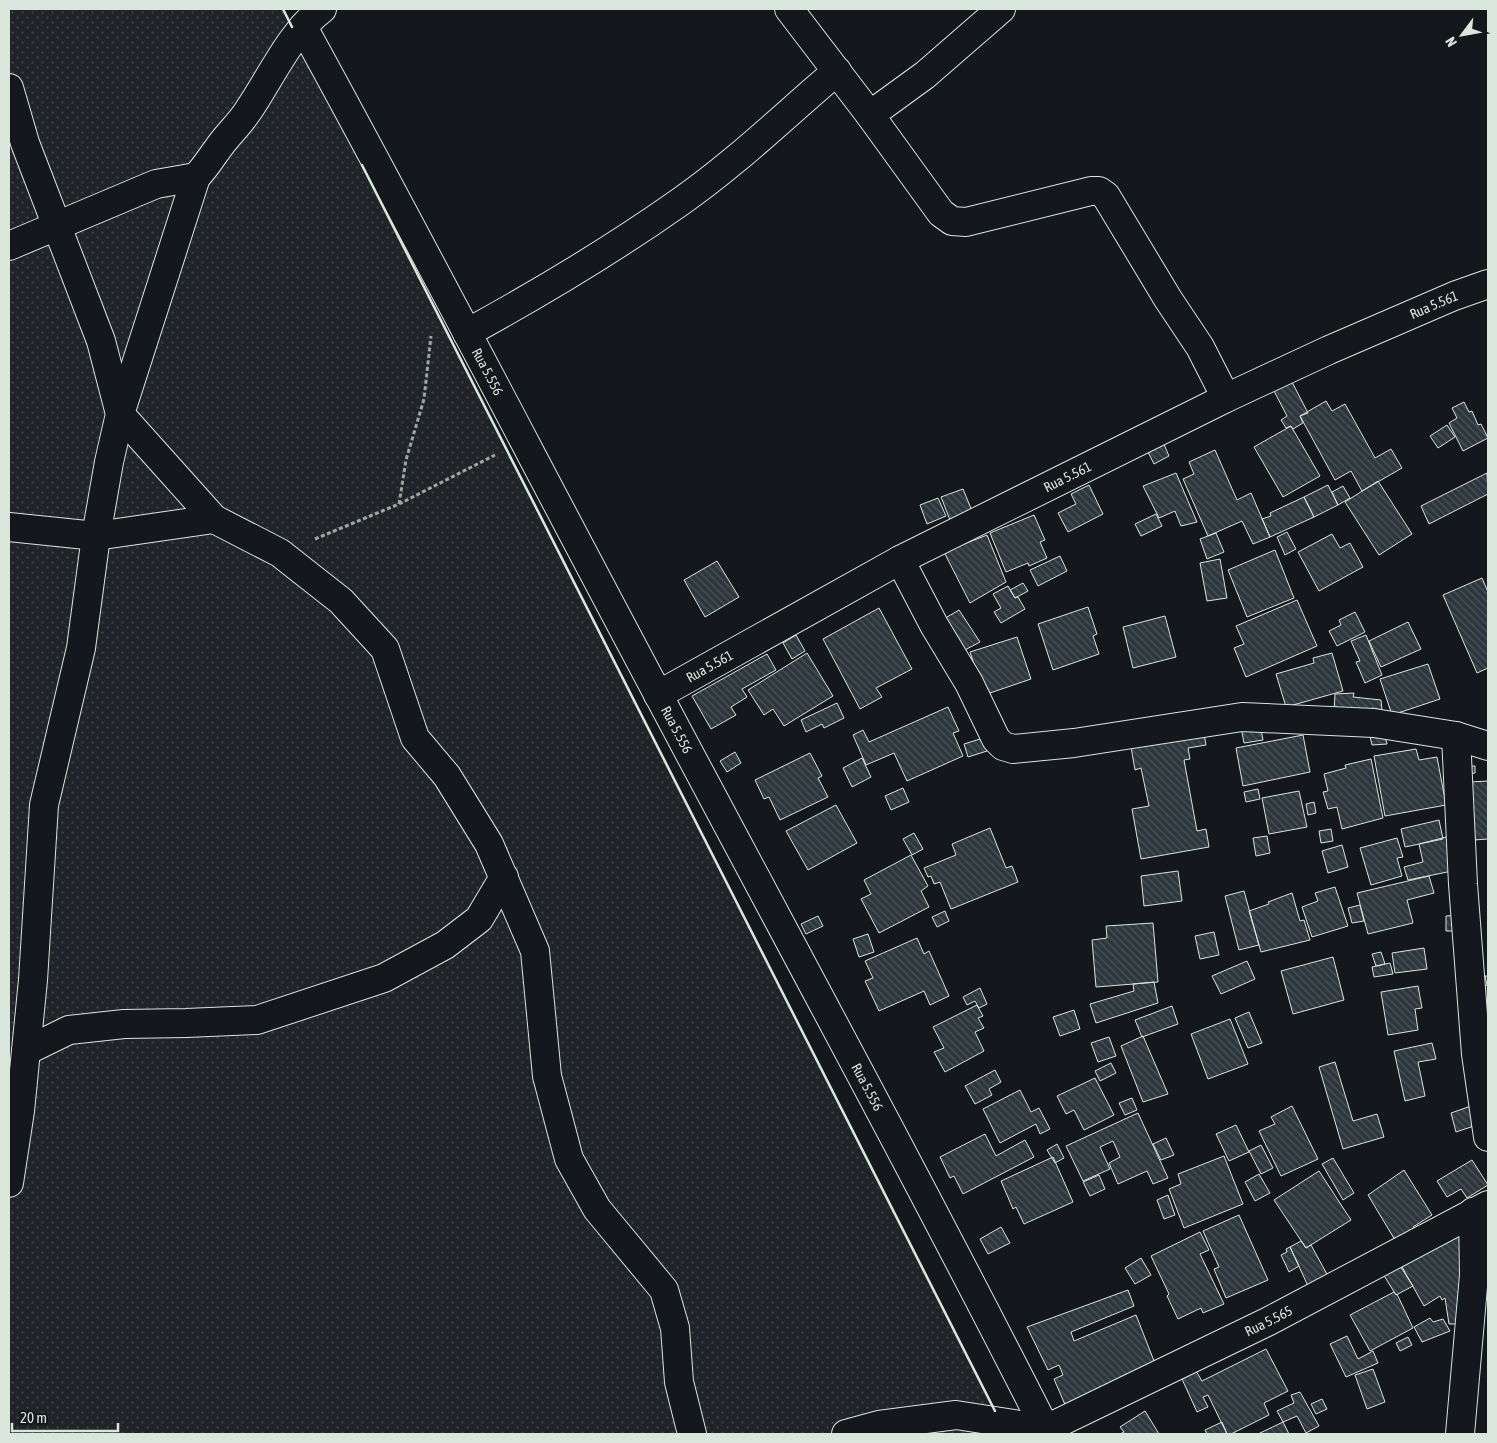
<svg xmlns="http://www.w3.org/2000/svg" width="1497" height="1443" viewBox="0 0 1497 1443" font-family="'Asap Condensed',sans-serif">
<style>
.grass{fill:url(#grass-dots);stroke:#939e99}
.building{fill:url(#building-back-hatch);stroke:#d8e6dc}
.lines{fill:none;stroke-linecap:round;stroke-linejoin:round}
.street-casing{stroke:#d8e6dc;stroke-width:30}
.path{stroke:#9da8a2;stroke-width:3;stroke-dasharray:4 2.5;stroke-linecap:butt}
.street{stroke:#14181c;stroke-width:28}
.wall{stroke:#d8e6dc;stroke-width:2.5}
.labels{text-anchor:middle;stroke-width:4;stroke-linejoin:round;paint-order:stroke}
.street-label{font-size:14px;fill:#d8e6dc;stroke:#14181c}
</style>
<defs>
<pattern id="grass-dots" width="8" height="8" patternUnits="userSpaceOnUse" patternTransform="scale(1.25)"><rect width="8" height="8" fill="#202428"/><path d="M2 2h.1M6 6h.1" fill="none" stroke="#404447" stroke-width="1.8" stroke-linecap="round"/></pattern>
<pattern id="building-back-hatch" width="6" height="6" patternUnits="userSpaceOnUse" patternTransform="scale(1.25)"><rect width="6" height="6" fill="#2c363c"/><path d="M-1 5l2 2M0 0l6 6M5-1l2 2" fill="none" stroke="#4a5358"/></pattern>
</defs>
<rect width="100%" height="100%" fill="#14181c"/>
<path class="grass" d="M9 9H283L1007 1434H9Z"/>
<path class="building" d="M1292 382 1308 413 1300 416 1303 423 1293 429 1291 426 1286 428 1281 420 1287 416 1274 391Z
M1326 401 1332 411 1345 404 1375 458 1391 449 1402 468 1362 491 1351 471 1335 480 1300 416Z
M1464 402 1469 412 1472 411 1478 425 1481 424 1488 438 1463 451 1449 423 1457 418 1452 408Z
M1447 425 1455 437 1438 448 1430 436Z
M1291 426 1320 476 1283 497 1254 447Z
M1163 442 1169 456 1154 464 1147 450Z
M1215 450 1237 500 1251 493 1270 537 1253 544 1242 521 1208 536 1183 479 1194 474 1189 462Z
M1176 473 1197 522 1181 526 1175 511 1159 518 1143 486Z
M1487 473 1488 494 1429 524 1421 506Z
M1378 481 1412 534 1379 555 1345 502Z
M1089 485 1103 514 1068 532 1058 513 1076 504 1071 494Z
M1328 485 1338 505 1314 517 1304 497Z
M1343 486 1350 498 1338 505 1332 492Z
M963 489 972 511 950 520 941 497Z
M1304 497 1314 517 1270 537 1262 519 1271 516 1270 513Z
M938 498 946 516 927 524 920 505Z
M1156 514 1162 526 1141 536 1135 524Z
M1034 515 1045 540 1040 542 1047 558 1029 566 1028 563 1006 572 990 533Z
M1287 532 1296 549 1285 555 1277 537Z
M1216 533 1224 552 1207 559 1200 539Z
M1332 534 1340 548 1350 543 1363 567 1319 591 1298 552Z
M987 535 1006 582 970 603 944 552Z
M1275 550 1294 598 1247 617 1228 570Z
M1060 556 1067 571 1038 586 1030 570Z
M1220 559 1227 598 1207 601 1200 563Z
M717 561 739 597 705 617 684 580Z
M1482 578 1488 592V668L1477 673 1443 595Z
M1023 583 1028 591 1015 598 1010 590Z
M1008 586 1015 598 1018 597 1025 609 1001 623 994 612 1001 608 993 594Z
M1297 600 1317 646 1246 677 1234 648 1244 644 1236 626Z
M1088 607 1097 634 1093 636 1099 654 1053 670 1038 624Z
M879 608 912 669 876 688 882 697 860 709 823 639Z
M959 610 980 642 961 652 942 620Z
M1355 612 1365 632 1337 646 1329 631 1341 625 1339 620Z
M1165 616 1176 657 1133 668 1123 627Z
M1408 622 1421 649 1381 667 1369 641Z
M796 635 805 651 792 659 783 643Z
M1366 635 1382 675 1365 683 1356 662 1360 661 1351 641Z
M1017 637 1031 679 984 695 970 652Z
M807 653 833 696 784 726 773 709 764 715 748 690Z
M1332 653 1343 691 1286 707 1276 674 1314 663 1313 658Z
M767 654 776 670 742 689 747 697 731 707 736 715 711 729 692 696Z
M1428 664 1440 699 1392 715 1380 679Z
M1354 693 1353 697 1381 700 1382 710 1372 708 1371 714 1334 712 1335 694Z
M837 703 844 718 824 728 822 724 806 732 801 720Z
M948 707 959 731 953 733 963 756 907 781 894 753 866 765 853 735 863 730 869 742Z
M1260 724 1263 740 1244 743 1241 727Z
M1368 728 1384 732 1387 744 1372 745Z
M1204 734 1206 745 1188 748 1190 759 1184 760 1197 831 1206 829 1209 847 1141 859 1132 809 1149 806 1141 768 1135 770 1131 747Z
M1303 735 1310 772 1243 786 1236 748Z
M983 738 987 751 968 757 964 744Z
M1416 749 1419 760 1437 757 1446 805 1385 816 1374 756Z
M735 752 741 763 727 772 720 761Z
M810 753 822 776 818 778 828 797 780 820 769 797 764 799 755 780Z
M862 758 871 777 852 787 843 768Z
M1371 759 1383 818 1342 829 1337 807 1328 809 1323 792 1328 791 1324 774 1346 768 1345 765Z
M1466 766H1475V773L1467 774Z
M1488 781V839L1474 840 1470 782Z
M903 788 909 802 891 810 885 796Z
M1258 789 1260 799 1246 802 1244 792Z
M1299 791 1307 827 1269 834 1262 798Z
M1314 802 1316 813 1308 815 1306 804Z
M836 805 857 843 808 870 786 831Z
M1439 820 1443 839 1405 847 1401 829Z
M990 828 1006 868 1012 866 1018 882 951 909 940 882 934 884 931 876 928 877 924 868 956 855 952 844Z
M1331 829 1333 841 1321 843 1319 831Z
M914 833 923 849 912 855 903 839Z
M1454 835 1457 870 1408 880 1404 867 1423 862 1419 844Z
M1267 836 1270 853 1256 856 1253 838Z
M1397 838 1403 857 1397 858 1402 876 1371 885 1360 848Z
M1342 845 1348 867 1328 873 1322 851Z
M911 855 928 886 921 891 929 907 879 933 861 899 871 894 864 880Z
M1178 871 1182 901 1144 906 1141 876Z
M1429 876 1434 893 1407 900 1413 923 1368 934 1357 893Z
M1335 887 1348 926 1312 937 1302 907 1318 901 1315 893Z
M1244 891 1259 945 1239 950 1225 896Z
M1292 893 1300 921 1304 920 1310 940 1261 952 1249 911 1269 904 1268 902Z
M1360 905 1364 921 1352 923 1348 908Z
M945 911 949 921 937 927 932 917Z
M1460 915 1465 931H1446V916Z
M818 916 823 926 806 934 801 924Z
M1153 923 1158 982 1096 987 1092 940 1107 938 1106 926Z
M1214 932 1219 955 1200 959 1195 936Z
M868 934 874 952 859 957 853 939Z
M917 938 924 954 929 951 949 996 930 1005 924 991 879 1011 865 981 873 978 865 961Z
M1424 948 1427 969 1395 973 1392 953Z
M1381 952 1385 964 1376 966 1372 954Z
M1333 957 1344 1000 1293 1014 1281 971Z
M1247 961 1255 979 1221 994 1212 976Z
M1390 963 1393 974 1374 977 1372 967Z
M1485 976H1488V1004H1484L1481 987 1487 985Z
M1154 982 1158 1003 1096 1023 1090 1004 1134 991 1133 984Z
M1418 986 1422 1008 1415 1009 1418 1030 1388 1035 1381 992Z
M980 988 987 1004 979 1008 975 1001 967 1005 963 997Z
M977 1005 983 1016 978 1018 984 1028 975 1032 984 1051 945 1072 934 1052 944 1048 933 1027Z
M1172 1006 1178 1024 1142 1037 1135 1020Z
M1074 1010 1080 1029 1060 1036 1053 1017Z
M1249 1012 1262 1043 1248 1048 1235 1018Z
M1230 1019 1248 1064 1208 1079 1191 1034Z
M1143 1036 1168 1094 1143 1102 1121 1046Z
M1109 1037 1116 1056 1098 1062 1091 1043Z
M1432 1043 1436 1059 1418 1062 1425 1096 1405 1101 1394 1051Z
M1335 1062 1353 1121 1377 1114 1384 1137 1343 1149 1319 1067Z
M1111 1063 1116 1073 1100 1081 1095 1071Z
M995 1070 1001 1082 989 1089 992 1095 975 1104 965 1086Z
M1095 1078 1114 1115 1084 1130 1074 1110 1066 1114 1057 1096Z
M1020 1090 1031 1112 1039 1108 1050 1129 1040 1134 1036 1124 1000 1143 983 1109Z
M1132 1098 1137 1110 1125 1115 1119 1103Z
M1292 1106 1318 1159 1281 1176 1259 1131 1275 1124 1271 1117Z
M1471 1106 1477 1125 1456 1132 1451 1113Z
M1138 1113 1168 1178 1153 1184 1147 1171 1118 1184 1109 1163 1120 1157 1113 1141 1100 1147 1110 1169 1083 1181 1066 1146Z
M1236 1125 1249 1152 1229 1161 1216 1134Z
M985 1134 996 1156 1025 1140 1034 1157 963 1194 954 1176 950 1178 940 1157Z
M1166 1138 1174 1155 1161 1160 1153 1144Z
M1057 1144 1064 1158 1055 1163 1047 1150Z
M1261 1145 1273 1168 1261 1174 1249 1151Z
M1224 1156 1243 1204 1184 1228 1169 1189 1181 1184 1178 1174Z
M1053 1157 1073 1202 1024 1224 1016 1207 1013 1209 1001 1181Z
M1333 1158 1354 1193 1343 1200 1322 1164Z
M1472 1160 1488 1185 1467 1198 1461 1189 1447 1197 1437 1181Z
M1404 1170 1432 1215 1413 1227 1414 1228 1395 1240 1368 1195Z
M1319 1171 1351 1220 1306 1248 1274 1200Z
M1259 1174 1270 1193 1255 1201 1245 1182Z
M1099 1175 1105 1189 1090 1196 1083 1182Z
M1168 1195 1175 1215 1164 1219 1157 1200Z
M1239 1215 1268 1280 1226 1298 1214 1269 1219 1267 1203 1231Z
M1001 1227 1010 1243 988 1254 980 1239Z
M1200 1232 1209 1250 1200 1254 1224 1304 1203 1313 1201 1308 1178 1319 1167 1296 1169 1294 1151 1256Z
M1459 1232 1470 1265 1464 1324H1449L1445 1298 1442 1300 1440 1296 1424 1306 1402 1267Z
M1301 1241 1306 1248 1311 1245 1328 1276 1308 1286 1290 1247Z
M1290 1247 1299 1266 1289 1272 1281 1255 1287 1252 1286 1249Z
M1141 1258 1151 1275 1135 1284 1125 1268Z
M1400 1266 1413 1286 1396 1295 1383 1274Z
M1128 1290 1134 1306 1071 1332 1074 1341 1136 1315 1154 1361 1094 1390 1097 1398 1069 1414 1054 1379 1063 1375 1059 1365 1048 1370 1027 1327Z
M1394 1292 1396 1295 1397 1294 1413 1328 1370 1351 1350 1315Z
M1430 1318 1433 1322 1443 1319 1450 1331 1422 1342 1414 1327Z
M1347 1336 1358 1359 1373 1351 1378 1363 1346 1377 1330 1344Z
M1408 1337 1412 1345 1400 1351 1396 1343Z
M1266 1349 1288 1391 1264 1403 1269 1415 1231 1434H1227L1208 1395 1203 1397 1208 1407 1197 1412 1182 1379 1196 1371 1202 1381Z
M1373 1369 1385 1402 1367 1409 1355 1375Z
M1300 1392 1319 1426 1306 1433 1297 1416 1283 1422 1277 1411 1294 1403 1291 1395Z
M1322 1399 1327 1409 1316 1414 1311 1404Z
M1145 1411 1159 1434H1120L1124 1432 1120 1427Z
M1222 1422 1227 1434H1207L1205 1430Z
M1283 1422 1289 1434H1258Z"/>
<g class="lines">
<defs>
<g id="street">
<path d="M322 9C291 32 270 79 248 111 239 125 226 136 217 150 210 159 205 168 196 177L120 414 214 519 280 553 341 601 385 649 415 738 447 776 489 844 535 951 547 1076 569 1159 597 1209 664 1290 675 1328 679 1382 692 1434"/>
<path d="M789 9 870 115 941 213 952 221 966 222 1091 191H1099L1106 196 1168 299 1200 347 1226 398"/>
<path id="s1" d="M303 27C425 249 541 475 660 698 790 943 923 1187 1048 1434"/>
<path d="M9 88 25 143 101 341 120 414 109 462 96 536 81 648 44 805 33 980 20 1111 9 1183"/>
<path d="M870 115 925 75 1001 9"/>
<path d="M9 246 156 184 196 177"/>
<path d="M467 333C540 293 612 250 680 202 736 163 785 115 837 71"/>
<path d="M9 527 96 536 214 519"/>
<path d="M900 560 934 625 969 683 996 739 1003 746 1013 749 1074 743 1242 717 1374 723 1456 736 1488 746"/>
<path id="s2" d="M658 695 900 560 1226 398 1329 350 1454 296 1488 284"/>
<path d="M1456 736 1463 884 1476 1054 1488 1137"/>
<path d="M26 1051 69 1030 124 1024 186 1023 257 1020 384 978 445 945 479 919 504 877"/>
<path d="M846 1434 879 1425 956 1415 1046 1429"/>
<path id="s3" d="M1039 1434 1046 1429 1269 1321 1488 1205"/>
<path d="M1460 1434 1474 1275 1473 1212"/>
</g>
</defs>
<use href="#street" class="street-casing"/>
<path class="path" d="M399 504 406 460 424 399 431 336
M315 539 399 504 495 455"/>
<use href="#street" class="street"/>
<path class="wall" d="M283 9 292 27
M362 165 995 1411"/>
</g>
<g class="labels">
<g class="street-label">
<text dy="5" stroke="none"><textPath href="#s2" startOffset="869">Rua 5.561</textPath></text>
<text dy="5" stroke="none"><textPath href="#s1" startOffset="391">Rua 5.556</textPath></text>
<text dy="5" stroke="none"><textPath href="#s2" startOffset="464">Rua 5.561</textPath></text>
<text dy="5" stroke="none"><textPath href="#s2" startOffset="59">Rua 5.561</textPath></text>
<text dy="5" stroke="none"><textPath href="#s1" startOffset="796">Rua 5.556</textPath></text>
<text dy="5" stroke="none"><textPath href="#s1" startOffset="1201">Rua 5.556</textPath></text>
<text dy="5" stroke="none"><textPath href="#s3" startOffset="256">Rua 5.565</textPath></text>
</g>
</g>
<rect width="1497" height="1443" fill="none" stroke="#d8e6dc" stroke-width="20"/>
<g transform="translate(1462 35) rotate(238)" stroke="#14181c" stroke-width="4" paint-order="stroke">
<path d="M0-4L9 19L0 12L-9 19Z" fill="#d8e6dc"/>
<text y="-8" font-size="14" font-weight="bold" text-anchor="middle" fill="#d8e6dc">N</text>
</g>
<path d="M12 1423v8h106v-8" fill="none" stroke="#d8e6dc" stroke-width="2.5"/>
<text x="20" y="1423" font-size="15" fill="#d8e6dc" stroke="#14181c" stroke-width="4" paint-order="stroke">20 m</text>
</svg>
